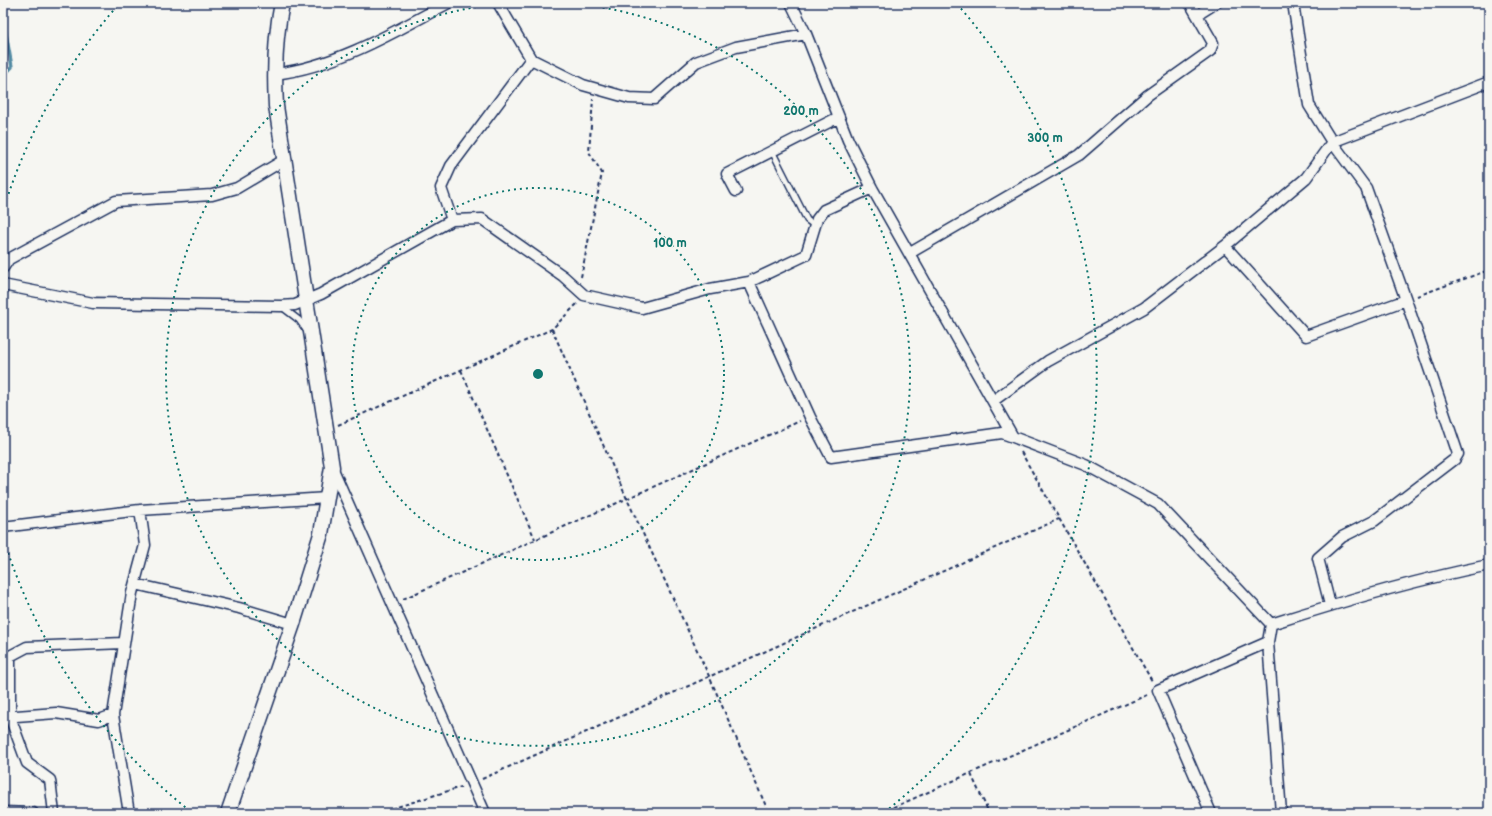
<svg xmlns="http://www.w3.org/2000/svg" width="1492" height="816" viewBox="0 0 1492 816" font-family="'Balsamiq Sans',sans-serif">
<style>
.lines{fill:none;stroke-linecap:round;stroke-linejoin:round}
.stream{stroke:#538ba4;stroke-width:3.5}
.lane-casing{stroke:#1b2f5e;stroke-width:8}
.street-casing{stroke:#1b2f5e;stroke-width:13}
.secondary-casing{stroke:#1b2f5e;stroke-width:17}
.path{stroke:#1b2f5e;stroke-width:2;stroke-dasharray:4 3;stroke-linecap:butt}
.lane{stroke:#f6f6f2;stroke-width:5}
.street{stroke:#f6f6f2;stroke-width:10}
.secondary{stroke:#f6f6f2;stroke-width:14}
.ring{fill:none;stroke:#0f766e;stroke-width:2;stroke-dasharray:2 4}
.centre{fill:#0f766e;stroke:#f6f6f2;stroke-width:2}
.ring-label{font-size:12px;text-anchor:middle;font-weight:bold;fill:#0f766e;stroke:#f6f6f2;stroke-width:3;stroke-linejoin:round;paint-order:stroke}
</style>
<rect width="100%" height="100%" fill="#f6f6f2"/>
<filter id="ink" filterUnits="userSpaceOnUse"><feTurbulence type="fractalNoise" baseFrequency=".025" numOctaves="2"/><feDisplacementMap in="SourceGraphic" scale="8" xChannelSelector="R" yChannelSelector="G"/><feConvolveMatrix kernelMatrix="1 2 1 2 8 2 1 2 1" color-interpolation-filters="sRGB"/></filter>
<g filter="url(#ink)">
<g class="lines">
<path class="stream" d="M3 17 12 67 3 76"/>
<defs>
<path id="lane" d="M772 151 807 220 815 226
M282 307 299 320 306 330"/>
<path id="street" d="M498 3 531 59 583 85 629 98 654 99 696 62 736 47 806 34
M791 3 806 34 848 140 872 188 1013 437
M1293 3 1309 105 1332 142 1366 188 1406 300 1458 454 1455 459 1374 521 1342 537 1318 558 1330 605
M1197 15 1216 3
M275 74C338 66 394 32 448 3
M736 191 727 174 839 117
M452 220 441 188 451 166 531 59
M1225 246 1306 336 1406 300
M910 253 1079 155 1148 95 1210 51 1213 43 1190 3
M3 268 9 259 116 201 212 195 237 188 284 160
M749 282 810 417 831 457 1002 433 1013 437 1086 465 1158 504 1271 624
M3 285 93 303 281 306 295 305 321 294 452 220 482 219 563 276 584 295 642 308 710 289 749 282 806 255 817 219 824 210 872 188
M993 401 1048 361 1144 308 1225 246 1306 178 1332 142 1489 82
M332 467 485 813
M3 527 140 510 327 498
M135 584 239 608 293 624
M1271 624C1343 601 1415 580 1489 565
M1271 624 1268 642 1281 813
M113 715 129 813
M3 717 56 713 99 720 113 715 132 593 145 545 140 510
M3 812 33 813
M54 813 50 780 27 763 10 717V656L27 647 123 643
M1211 813 1158 690 1268 642"/>
<path id="secondary" d="M228 813 293 624 321 534 332 467 276 106C274 71 275 37 282 3"/>
</defs>
<use href="#lane" class="lane-casing"/>
<use href="#street" class="street-casing"/>
<use href="#secondary" class="secondary-casing"/>
<path class="path" d="M581 277 602 173 589 152 593 99
M1417 296 1489 270
M577 304 552 329 627 499 709 676 769 813
M461 370 535 539
M338 425 552 329
M1021 452 1152 681
M403 599 800 421
M971 774 989 813
M482 779 1059 519
M378 813 461 787
M881 813 1149 694"/>
<use href="#lane" class="lane"/>
<use href="#street" class="street"/>
<use href="#secondary" class="secondary"/>
</g>
</g>
<g class="ring">
<circle cx="538" cy="374" r="186"/>
<path d="M567 3A372 372 0 1 1 509 3"/>
<path d="M190 811A559 559 0 0 1 3 537M3 211A559 559 0 0 1 119 4M957 4A559 559 0 0 1 886 811"/>
</g>
<circle cx="538" cy="374" r="6" class="centre"/>
<g class="ring-label">
<text x="801" y="115">200 m</text>
<text x="1045" y="142">300 m</text>
<text x="670" y="247">100 m</text>
</g>
<rect width="1492" height="816" fill="none" stroke="#f6f6f2" stroke-width="16"/>
<rect x="8" y="8" width="1476" height="800" fill="none" stroke="#1b2f5e" stroke-width="1.5" filter="url(#ink)"/>
</svg>
